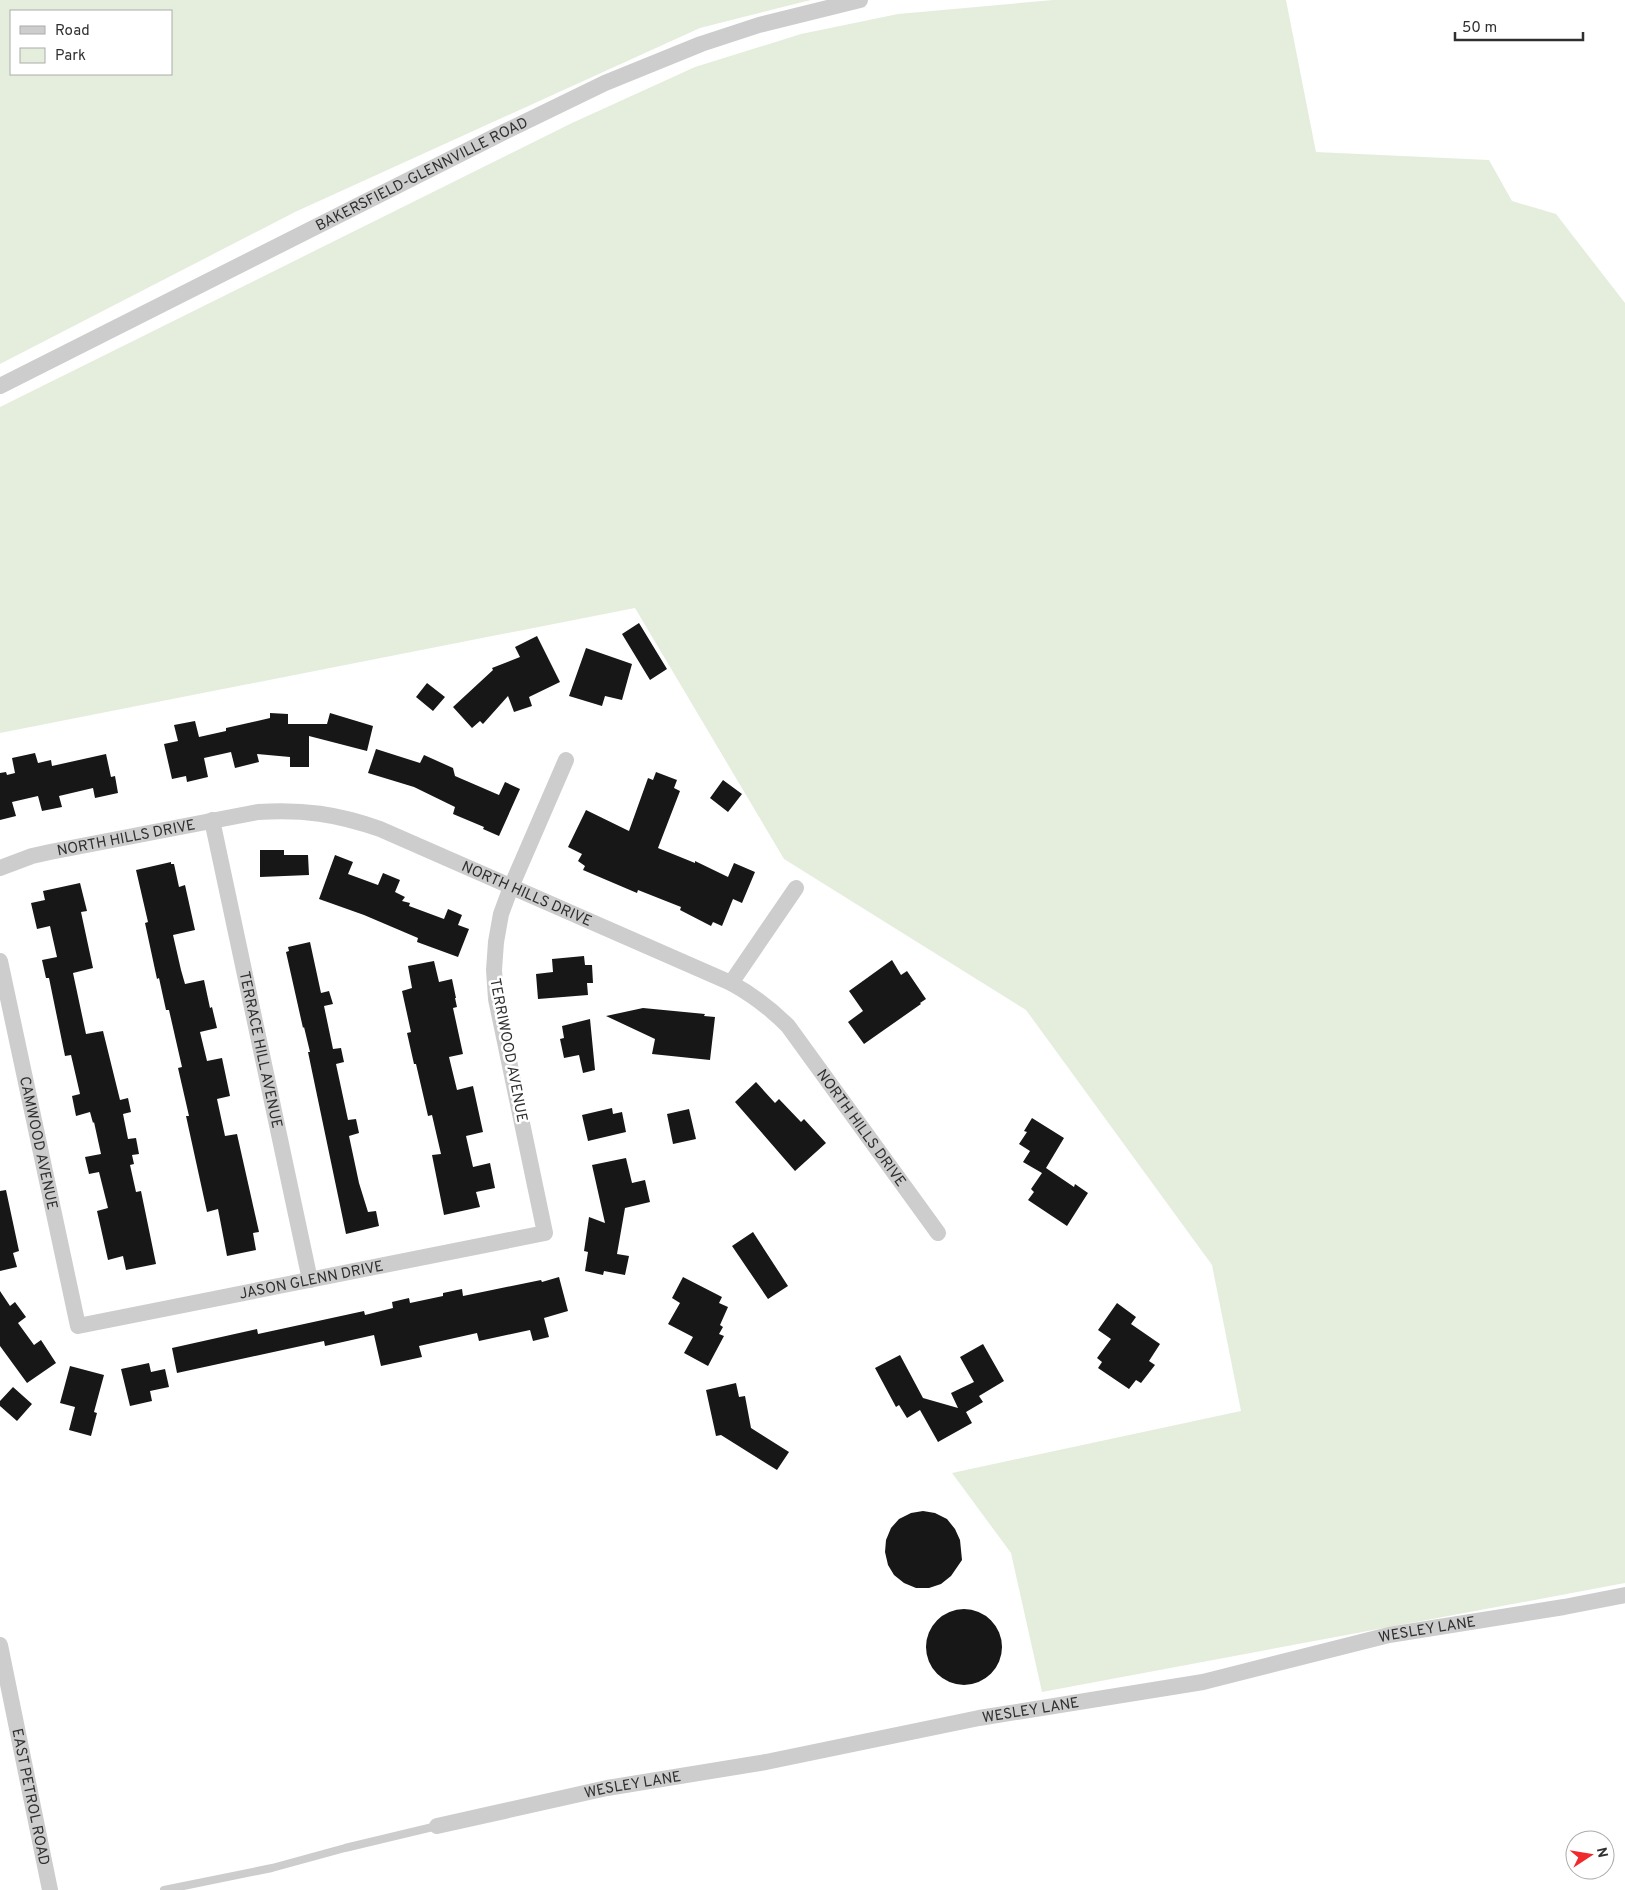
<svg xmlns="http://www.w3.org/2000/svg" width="1625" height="1890" viewBox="0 0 1625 1890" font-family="Overpass,sans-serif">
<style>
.green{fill:#e5eedd;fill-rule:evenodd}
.building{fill:#171717}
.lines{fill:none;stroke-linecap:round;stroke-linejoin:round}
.lane{stroke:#cdcdcd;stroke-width:8}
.street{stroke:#cdcdcd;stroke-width:16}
.labels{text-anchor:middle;stroke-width:5;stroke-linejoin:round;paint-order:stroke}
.street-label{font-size:15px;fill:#303030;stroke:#fff}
</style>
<rect width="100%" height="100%" fill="#fff"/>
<path class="green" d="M0 0H811L700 28 295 212 0 364ZM11 11H171V74H11Z
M1053 0H1286L1316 152 1489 160 1512 201 1556 214 1625 303V1583L1042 1692 1011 1553 952 1473 1241 1411 1212 1265 1026 1010 784 859 635 608 0 733V407L572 123 695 67 801 34 898 14Z"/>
<path class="building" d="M639 623 667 669 650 680 622 634Z
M537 636 560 682 529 697 532 706 514 712 508 696 483 724 480 721 472 728 453 707 493 670 492 668 520 657 515 647Z
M586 648 632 664 622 700 605 696 602 706 569 696Z
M427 683 445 697 433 711 416 697Z
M270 713 288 714V724H327L330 713 373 726 367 751 309 736V767H290V757L257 754 259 762 235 768 231 752 204 758 208 777 187 782 186 776 172 779 164 744 178 741 174 725 195 721 199 737 226 731V728L270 718Z
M376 749 420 763 424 755 453 768 455 776 499 795 505 782 520 789 499 836 483 829 484 827 453 814 455 807 414 787 368 773Z
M35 753 38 763 51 760 52 766 106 754 111 777 115 776 118 793 95 798 93 788 59 796 62 807 42 811 38 796 12 802 16 816 0 820V773L6 772 7 775 15 773 12 758Z
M656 772 677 780 674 788 680 791 658 848 695 863V861L728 877 734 863 755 872 742 903 733 899 722 926 713 922 711 926 680 910 681 907 638 890 637 893 583 870 585 866 578 861 582 854 568 847 586 810 629 831 648 778 653 780Z
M723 780 742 794 728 812 710 798Z
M260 850H284V855H308L309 875 260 877Z
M335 855 353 862 348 874 378 885 383 873 400 880 395 892 405 897 402 901 410 903 409 906 444 919 448 909 462 915 458 925 469 929 458 957 417 942 418 938 364 915 319 899Z
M171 862V864H174L179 887 185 885 195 930 173 935 181 970 185 984 204 980 210 1008 212 1007 217 1028 200 1032 207 1061 222 1058 230 1096 217 1099 225 1136 237 1134 259 1232 253 1233 256 1250 227 1256 218 1209 207 1212 186 1116H189L178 1068 182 1067 169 1010H166L159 978 157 979 145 923 148 922 136 870Z
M80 883 87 911 81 912 93 968 73 973 86 1034 103 1031 120 1100 128 1098 131 1112 123 1114 128 1139 136 1138 139 1154 132 1155 134 1164 130 1165 136 1192 141 1191 156 1264 126 1270 123 1256 108 1260 97 1211 108 1208 99 1172 89 1174 85 1157 101 1154 94 1122 93 1123 90 1112 76 1116 72 1096 80 1094 71 1055 65 1056 49 978H46L42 960 57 957 50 926 37 929 31 903 45 900 43 891Z
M310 942 321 993 329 991 333 1004 324 1006 333 1049 341 1048 344 1062 336 1064 348 1120 356 1119 359 1133 349 1136 359 1183 368 1212 376 1211 379 1226 346 1234 308 1052H310L304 1027 303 1028 286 952 289 951 288 947Z
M584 956 585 965H592L593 983H587L588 995 538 999 536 974 553 972 552 959Z
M892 960 901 975 907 971 926 999 920 1003 921 1004 864 1044 848 1022 863 1011 849 991Z
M434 961 439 982 452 979 456 998H455L457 1007 453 1008 463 1054 449 1057 457 1090 473 1086 483 1132 466 1136 473 1167 490 1163 495 1188 476 1192 480 1207 444 1215 432 1155 441 1154 432 1115 428 1116 416 1064H414L407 1033 411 1032 402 991 412 988 408 966Z
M643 1008 705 1014 704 1016 715 1017 710 1060 652 1054 655 1039 606 1016Z
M590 1019 595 1070 583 1073 579 1055 564 1058 560 1039 564 1038 562 1026Z
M756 1082 775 1103 779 1099 801 1122 804 1119 826 1143 795 1171 735 1102Z
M612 1108 613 1114 622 1112 626 1132 588 1141 582 1115Z
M689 1109 696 1139 673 1144 667 1114Z
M1032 1118 1064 1138 1046 1168 1074 1187 1075 1184 1088 1193 1067 1226 1028 1200 1034 1192 1031 1189 1042 1173 1023 1162 1030 1151 1019 1144 1027 1132 1024 1131Z
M626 1158 632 1183 645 1180 650 1202 625 1208 617 1254 629 1256 625 1275 604 1271 603 1275 585 1271 588 1252 584 1251 589 1217 605 1223 592 1165Z
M6 1190 19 1251 13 1253 17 1267 0 1271V1191Z
M753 1232 788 1286 768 1299 732 1246Z
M559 1277 568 1311 544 1318 549 1337 533 1341 530 1330 479 1341 477 1333 419 1346 422 1357 381 1366 374 1335 325 1346 324 1341 177 1373 172 1348 257 1329 258 1334 364 1311 365 1315 393 1308 392 1302 409 1298 410 1303 443 1296V1293L462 1289 463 1296 541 1280 542 1282Z
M683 1277 722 1297 719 1303 728 1307 720 1325 723 1327 719 1334 724 1336 708 1366 684 1353 693 1337 668 1324 680 1303 672 1298Z
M0 1291 10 1306 15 1302 26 1317 18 1323 34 1345 41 1340 56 1363 27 1383 0 1346Z
M1117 1303 1136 1317 1131 1324 1160 1344 1149 1361 1155 1365 1141 1383 1136 1380 1129 1389 1098 1368 1102 1362 1097 1358 1111 1339 1098 1330Z
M983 1344 1004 1381 979 1396 983 1402 966 1412 972 1423 938 1442 920 1410 907 1418 899 1405 896 1407 875 1368 900 1355 923 1398 958 1408 951 1393 974 1382 960 1357Z
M149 1363 151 1372 165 1369 169 1387 150 1391 152 1401 130 1406 121 1369Z
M70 1366 104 1375 94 1412 97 1413 91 1436 69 1430 75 1407 60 1403Z
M736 1383 739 1397 745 1396 751 1428 789 1452 777 1470 721 1435 716 1436 706 1390Z
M13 1387 32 1404 17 1421 0 1406V1401Z
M923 1511 935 1513 947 1519 955 1529 960 1540 962 1560 951 1576 941 1584 929 1588H916L904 1583 894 1575 888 1565 885 1552 886 1540 891 1528 899 1519 911 1513Z
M926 1647a38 38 0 1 1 76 0a38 38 0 1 1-76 0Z"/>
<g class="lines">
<path class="lane" d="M164 1890 272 1868 345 1848 437 1826"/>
<g class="street">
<path id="s1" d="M0 386 506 131 605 83 701 44 759 25 860 0"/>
<path id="s2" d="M212 820 310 1280"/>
<path id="s3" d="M0 868 32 856 50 852 258 812C303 809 337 814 380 829L731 983C753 995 770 1008 788 1026L938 1233"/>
<path id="s4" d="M0 961 78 1326 545 1233 496 999 494 970 496 942 501 914 511 887 566 760"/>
<path d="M731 983 796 888"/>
<path id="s5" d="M0 1645 50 1890"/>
<path id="s6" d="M437 1826 607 1788 766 1762 979 1718 1203 1682 1389 1635 1564 1607 1625 1595"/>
</g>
</g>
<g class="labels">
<g class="street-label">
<text dy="5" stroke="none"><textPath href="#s1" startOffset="472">BAKERSFIELD-GLENNVILLE ROAD</textPath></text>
<text dy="5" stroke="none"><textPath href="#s3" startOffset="130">NORTH HILLS DRIVE</textPath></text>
<text dy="5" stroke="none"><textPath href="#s3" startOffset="549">NORTH HILLS DRIVE</textPath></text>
<text dy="5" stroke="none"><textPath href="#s2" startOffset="235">TERRACE HILL AVENUE</textPath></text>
<text transform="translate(509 1050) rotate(79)" y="5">TERRIWOOD AVENUE</text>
<text dy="5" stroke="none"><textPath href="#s3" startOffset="969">NORTH HILLS DRIVE</textPath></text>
<text dy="5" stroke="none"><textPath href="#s4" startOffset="186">CAMWOOD AVENUE</textPath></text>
<text dy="5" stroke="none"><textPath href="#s4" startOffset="611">JASON GLENN DRIVE</textPath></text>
<text dy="5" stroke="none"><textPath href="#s6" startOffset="1010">WESLEY LANE</textPath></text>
<text dy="5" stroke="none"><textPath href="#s6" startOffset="605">WESLEY LANE</textPath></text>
<text dy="5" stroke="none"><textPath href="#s6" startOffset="200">WESLEY LANE</textPath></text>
<text dy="5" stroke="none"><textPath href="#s5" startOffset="155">EAST PETROL ROAD</textPath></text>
</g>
</g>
<rect x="10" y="10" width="162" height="65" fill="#ffffff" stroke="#acacac"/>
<rect x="20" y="26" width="25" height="8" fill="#cdcdcd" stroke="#acacac"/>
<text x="55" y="35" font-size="15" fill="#303030">Road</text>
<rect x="20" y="48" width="25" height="15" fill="#e5eedd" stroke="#acacac"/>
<text x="55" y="60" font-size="15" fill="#303030">Park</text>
<g transform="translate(1590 1855) rotate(78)"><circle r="24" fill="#ffffff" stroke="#acacac"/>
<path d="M0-4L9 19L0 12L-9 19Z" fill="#f0292c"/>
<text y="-8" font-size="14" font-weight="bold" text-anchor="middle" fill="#303030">N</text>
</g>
<path d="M1455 32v8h128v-8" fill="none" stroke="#303030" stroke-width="2.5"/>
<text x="1462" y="32" font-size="15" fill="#303030" stroke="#ffffff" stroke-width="4" paint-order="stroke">50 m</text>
</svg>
